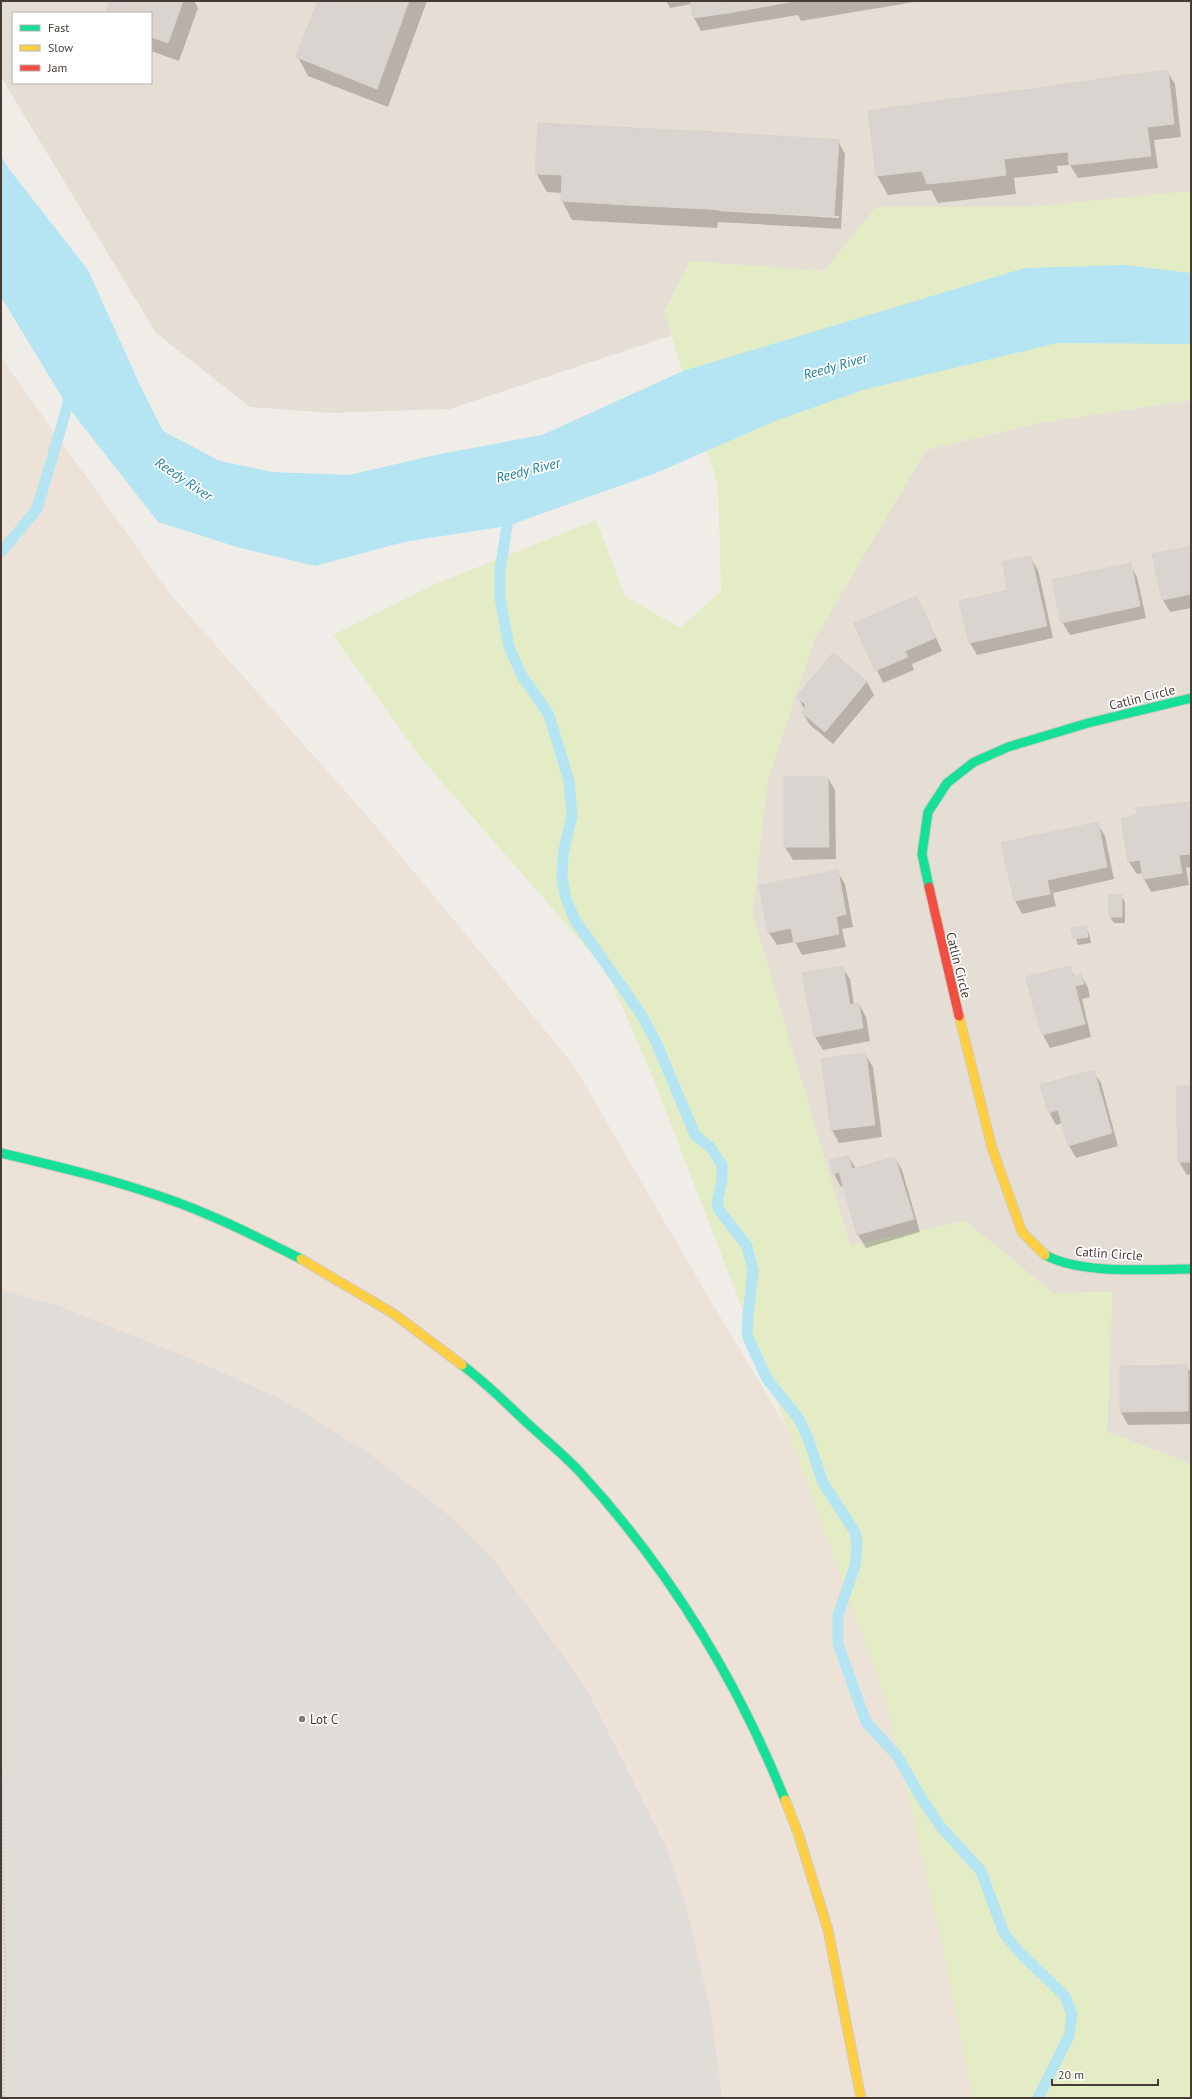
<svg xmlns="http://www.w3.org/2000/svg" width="1192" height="2099" viewBox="0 0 1192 2099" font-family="'PT Sans',sans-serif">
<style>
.residential{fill:#e5ded5;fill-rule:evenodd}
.education{fill:#ece2d7}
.green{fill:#e4ecc6}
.parking{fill:#e0dcd8}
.water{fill:#b5e5f2}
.shadow{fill:#0003;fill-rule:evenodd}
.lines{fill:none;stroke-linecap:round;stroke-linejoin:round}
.stream{stroke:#b5e5f2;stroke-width:11}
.building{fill:#d9d4cf;stroke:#d9d3ce}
.fast-casing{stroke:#d2cac0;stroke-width:11}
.slow-casing{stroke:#d2cac0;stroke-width:11}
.jam-casing{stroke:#d2cac0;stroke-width:11}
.path{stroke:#d1ccc9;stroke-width:2.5;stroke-dasharray:2 2;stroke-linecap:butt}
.fast{stroke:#16e098;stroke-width:9}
.slow{stroke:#ffcf43;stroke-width:9}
.jam{stroke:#f24e42;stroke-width:9}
.poi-dot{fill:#827a73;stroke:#fff;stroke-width:1.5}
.labels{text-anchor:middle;stroke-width:3.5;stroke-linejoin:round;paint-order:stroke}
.street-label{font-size:13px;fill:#473c34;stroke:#fff}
.poi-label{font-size:13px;fill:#473c34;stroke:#fff;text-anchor:start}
.water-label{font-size:14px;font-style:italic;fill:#207e9b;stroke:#fff}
</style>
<rect width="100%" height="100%" fill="#f0ede8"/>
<path class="residential" d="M1 1H1191V244L1012 266 667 337 450 409 330 413 250 407 156 333 1 77ZM13 13H151V83H13Z
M1191 400V1464L1107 1432 1112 1292 1053 1293 965 1221 850 1246 752 913 768 777 814 639 926 450 1038 423Z"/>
<path class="education" d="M1 358 171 595 376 826 573 1064 706 1293 897 1611 988 2098H1Z"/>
<path class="green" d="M1191 191V400L1038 423 926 450 814 640 768 777 752 913 850 1246 965 1221 1053 1293 1112 1292 1107 1432 1191 1464V2098H973L943 1947 886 1700 757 1347 653 1078 606 970 420 757 333 635 435 584 596 520 625 596 680 628 721 591 718 485 664 312 690 261 824 271 876 207H1028Z"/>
<path class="parking" d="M1 1290 53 1304 203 1364 283 1400 367 1452 451 1517 491 1556 586 1688 668 1851 686 1906 711 2013 722 2098H3L5 1977 1 1775Z"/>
<path class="water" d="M1 155 6 165 88 270 140 385 163 431 220 461 272 472 349 475 435 455 542 435 683 371 1025 268 1125 265 1191 273V344L1057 343 863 390 778 420 656 473 507 526 404 542 315 566 237 547 158 522 68 407 1 297Z"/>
<path class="shadow" d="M111 1H194L198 8 179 61 151 51V13H106Z
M319 1H427L388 107 308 76 298 57Z
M666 1H920L801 21 798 15 701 31 694 18 692 4 670 8Z
M1167 71 1175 84 1181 137 1154 140 1158 168 1078 178 1070 165 1057 166 1058 173 1014 178 1016 194 938 203 931 190 888 195 877 176 869 111Z
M838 141 845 154 841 229 718 222 717 228 572 220 562 201V193L547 192 536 173ZM719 209 839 216V218L719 211Z
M1191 547V608L1170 612 1163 600Z
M1030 557 1038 570 1053 638 977 655 970 643 1010 590Z
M1130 564 1137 577 1146 618 1070 635 1062 622Z
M917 597 942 651 912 664 914 670 883 683 855 623Z
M833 654 867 682 874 695 833 744 810 725 802 712 804 709 798 697Z
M785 778H828L835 790 836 859 793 860 785 847Z
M1191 803V867L1186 868 1189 885 1151 892 1144 879 1143 873 1137 874 1129 862 1138 816 1137 809Z
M1097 823 1105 836 1114 879 1053 893 1056 906 1022 914 1015 901 1002 844Z
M837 871 845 884 853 927 842 929 846 947 802 955 795 942 777 945 769 933 760 886Z
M1121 896 1125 902V923H1114L1110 917Z
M1085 927 1089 933 1091 943 1078 945 1073 929Z
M842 967 850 979 854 1005 859 1004 866 1017 870 1041 823 1050 815 1037 804 974Z
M1069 967 1075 977 1081 975 1088 988 1090 997 1082 999 1091 1037 1050 1048 1043 1035 1026 978Z
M865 1054 873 1067 882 1137 839 1143 832 1130 822 1060Z
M1093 1071 1101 1083 1118 1146 1076 1158 1069 1146 1062 1123 1056 1125 1049 1112Z
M1191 1087V1174L1187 1175 1179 1162Z
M848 1156 856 1169 895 1158 902 1170 920 1232 866 1248 858 1235 844 1186 841 1187 834 1174 831 1161Z
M1187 1366 1191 1373V1424L1128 1425 1121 1412V1367Z"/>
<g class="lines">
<path class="stream" d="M505 512 507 526 500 570V598L509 647 523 678 531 688 549 715 569 781 572 816 563 854 562 879 566 899 575 920 641 1014 656 1042 695 1135 710 1147 722 1165V1180L717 1202 719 1210 747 1246 753 1271 748 1315 747 1334 750 1342 767 1379 799 1419 809 1441 823 1483 855 1532 857 1544 855 1566 838 1615V1644L866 1722 898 1757 920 1796 941 1827 981 1871 1004 1933 1020 1953 1065 1996 1072 2015 1069 2036 1038 2098
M1 552 37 509 67 407 69 393"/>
</g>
<path class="building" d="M110 1H183L168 43 151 37V13H105Z
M318 1H409L377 89 296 57Z
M690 1H727L728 13 693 18Z
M727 1H789L790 2 728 13Z
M1168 70 1174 124 1147 127 1151 156 1116 160 1107 78Z
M1107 78 1116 160 1069 165 1068 152 1047 154 1040 88Z
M1040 88 1047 154 1004 159 1006 175 968 180 958 98Z
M958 98 968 180 927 184 922 171 876 176 868 111Z
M538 123 634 128 627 205 561 201 562 175 535 174Z
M634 128 713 132 707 209 627 205Z
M713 132 778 136 771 213 707 209Z
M778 136 839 140 834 216 771 213Z
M1191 546V594L1162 600 1152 554Z
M1031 556 1047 626 969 643 959 601 1008 590 1002 562Z
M1131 563 1140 606 1061 623 1052 580Z
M917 596 935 638 905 651 908 657 875 671 854 623Z
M833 653 867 681 825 732 801 712 806 705 796 697Z
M784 777H828L829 847H784Z
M1191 802V854L1179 855 1182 873 1143 879 1140 860 1128 862 1121 818 1137 815 1136 808Z
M1098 822 1107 867 1047 880 1050 894 1014 901 1001 843Z
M838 870 846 914 836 917 839 934 794 943 791 928 768 933 759 885Z
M1109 894 1122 895V917H1109Z
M1086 926 1088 937 1073 939 1071 928Z
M843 966 850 1005 859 1003 863 1028 814 1037 802 973Z
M1070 966 1073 976 1081 974 1084 984 1075 986 1085 1024 1042 1035 1025 977Z
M866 1053 875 1125 831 1130 821 1059Z
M1094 1070 1112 1133 1068 1146 1058 1110 1048 1113 1040 1085Z
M1176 1086H1191V1162H1178Z
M848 1155 852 1169 895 1157 914 1219 857 1235 839 1172 833 1174 830 1160Z
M1188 1365V1411L1120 1412V1366Z"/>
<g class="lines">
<defs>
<path id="fast" d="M929 887 922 854 928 812 947 783 974 762 1008 747 1088 723 1191 698
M1 1153C56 1166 111 1179 165 1198 212 1214 257 1237 301 1259
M1045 1255C1082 1275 1149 1269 1191 1269
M462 1365C485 1382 505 1402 525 1421 543 1438 562 1453 579 1471 669 1569 736 1677 785 1800"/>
<path id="slow" d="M959 1016 992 1148 1022 1232 1045 1255
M301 1259 394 1314 462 1365
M785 1800 798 1833 828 1930 861 2098"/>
<path id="jam" d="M929 887 959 1016"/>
</defs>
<use href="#fast" class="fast-casing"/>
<use href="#slow" class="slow-casing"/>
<use href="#jam" class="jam-casing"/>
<path class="path" d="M1 1775 5 1977 3 2098"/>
<use href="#fast" class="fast"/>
<use href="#slow" class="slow"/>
<use href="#jam" class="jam"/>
</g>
<circle class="poi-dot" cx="302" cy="1719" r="4"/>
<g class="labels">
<g class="street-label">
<text transform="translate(1142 697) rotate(-14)" y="5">Catlin Circle</text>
<text transform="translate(959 965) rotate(76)" y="5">Catlin Circle</text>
<text transform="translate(1109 1253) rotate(4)" y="5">Catlin Circle</text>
</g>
<g class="poi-label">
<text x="310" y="1724">Lot C</text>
</g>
<g class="water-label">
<text transform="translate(835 366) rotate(-16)" y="5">Reedy River</text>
<text transform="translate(528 470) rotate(-14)" y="5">Reedy River</text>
<text transform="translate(184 479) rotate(34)" y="5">Reedy River</text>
</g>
</g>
<rect width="1192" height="2099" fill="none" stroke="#473c34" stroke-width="4"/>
<rect x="12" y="12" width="140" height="72" fill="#ffffff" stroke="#b5b1ae"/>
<rect x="20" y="25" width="20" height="6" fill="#16e098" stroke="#b5b1ae"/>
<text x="48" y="32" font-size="12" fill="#473c34">Fast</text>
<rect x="20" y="45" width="20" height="6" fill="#ffcf43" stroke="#b5b1ae"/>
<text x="48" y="52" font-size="12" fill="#473c34">Slow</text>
<rect x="20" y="65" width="20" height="6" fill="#f24e42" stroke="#b5b1ae"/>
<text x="48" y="72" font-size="12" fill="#473c34">Jam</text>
<path d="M1052 2079v6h106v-6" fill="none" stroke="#473c34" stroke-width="2"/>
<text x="1058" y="2079" font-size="12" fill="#473c34" stroke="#ffffff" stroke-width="3" paint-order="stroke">20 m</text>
</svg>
